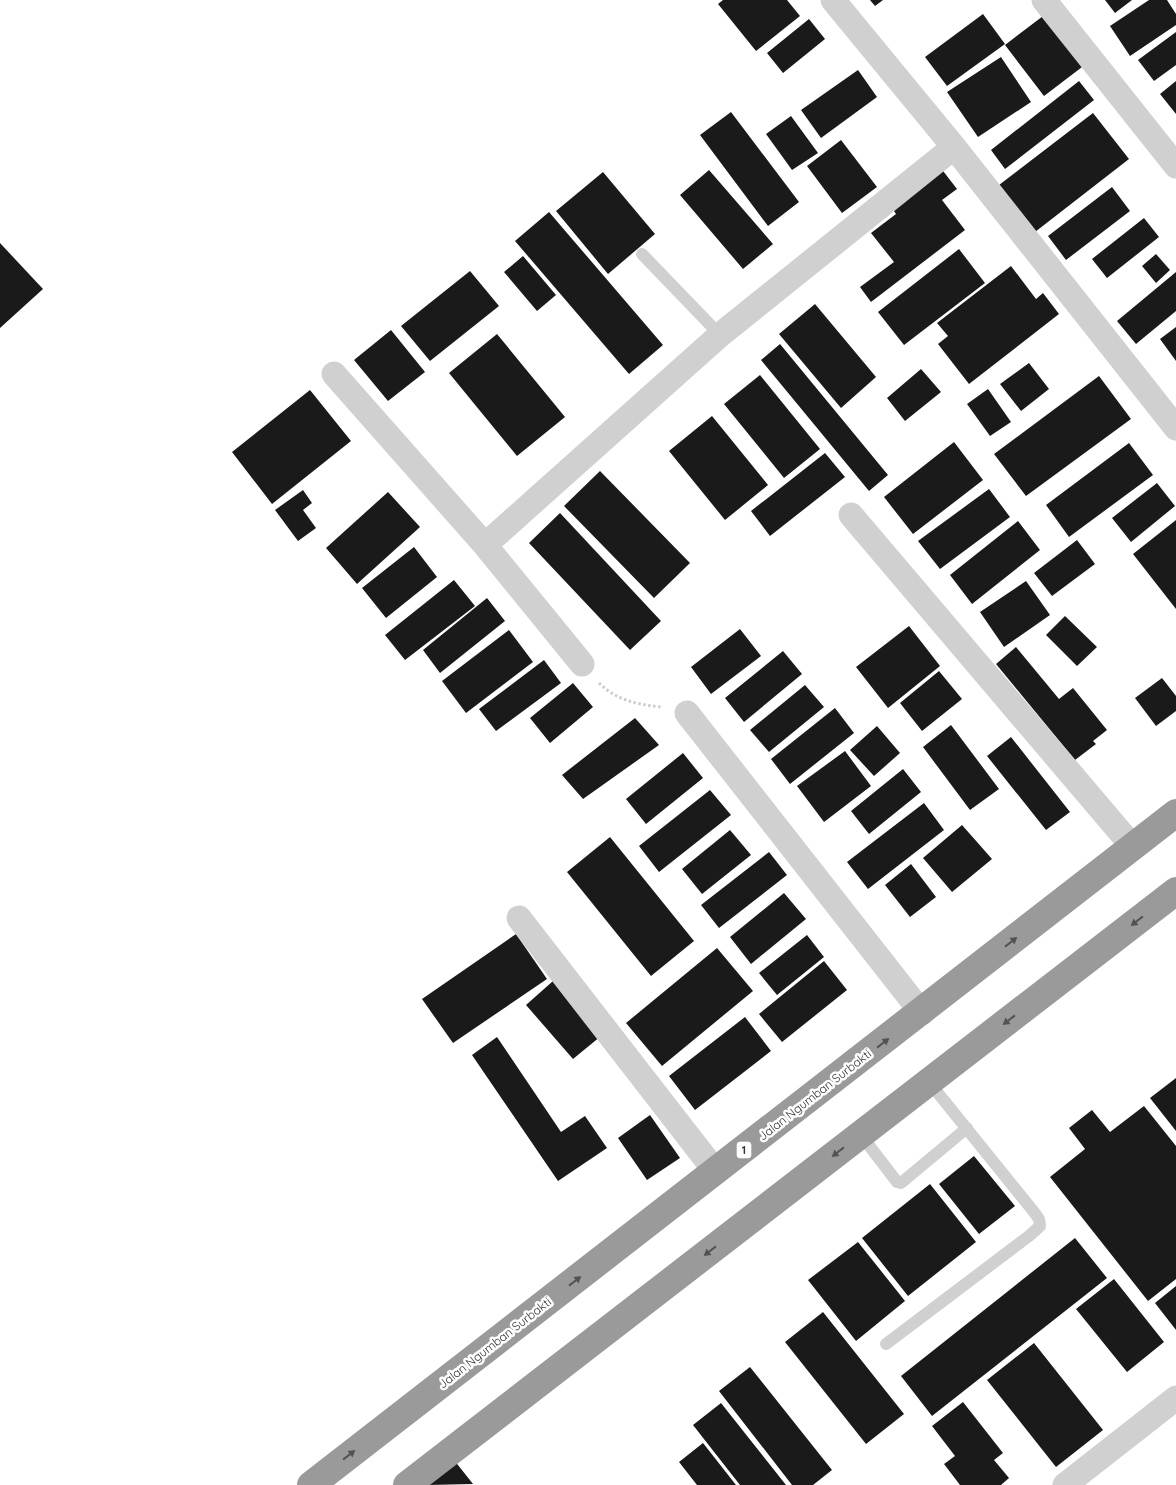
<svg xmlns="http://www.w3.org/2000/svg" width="1176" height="1485" viewBox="0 0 1176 1485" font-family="Quicksand,sans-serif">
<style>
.building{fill:#1a1a1a}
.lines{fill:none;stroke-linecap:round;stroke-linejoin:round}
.path{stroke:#cdcdcd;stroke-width:3;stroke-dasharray:2.5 2.5;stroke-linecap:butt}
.lane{stroke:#d0d0d0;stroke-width:12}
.street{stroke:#d0d0d0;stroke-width:25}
.highway{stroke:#9a9a9a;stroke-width:28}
.oneway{fill:#525252}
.labels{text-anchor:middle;stroke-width:5;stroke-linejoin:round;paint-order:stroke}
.shield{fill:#fff;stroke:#707070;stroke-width:1}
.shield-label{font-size:11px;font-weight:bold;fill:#333}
.street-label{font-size:12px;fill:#333;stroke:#fff}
</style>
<rect width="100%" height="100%" fill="#fff"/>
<path class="building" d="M723 0H787L800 16 756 51 718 4Z
M870 0H883L875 6Z
M1105 0H1132L1115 13Z
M1149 0H1167L1176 14V25L1130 56 1110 26Z
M1047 13 1086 64 1044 96 1005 45Z
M983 14 1005 44 947 86 925 57Z
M809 19 825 39 783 73 767 53Z
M1176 32V65L1154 81 1138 60Z
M1001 57 1031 102 978 137 947 92Z
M858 70 877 97 821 138 801 110Z
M1079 81 1094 100 1005 169 991 150Z
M1176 81V114L1160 94Z
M731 112 799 202 768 226 700 135Z
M1093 113 1129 159 1035 232 999 185Z
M791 116 818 153 792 170 766 134Z
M841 140 877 187 842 213 807 166Z
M940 167 957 189 942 200 965 230 871 302 860 287 894 262 871 233 896 214 890 205Z
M709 170 773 244 743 269 680 195Z
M603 172 655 234 608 274 556 211Z
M1112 187 1130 211 1066 260 1048 236Z
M549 212 663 345 629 374 515 241Z
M1144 218 1159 237 1107 278 1092 259Z
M0 243 43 289 0 328Z
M959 249 985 283 904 345 878 312Z
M1156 254 1170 270 1156 283 1142 266Z
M523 256 556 295 537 311 504 272Z
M1011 266 1036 299 1043 293 1059 314 969 384 938 344 948 336 937 323Z
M470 271 499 306 430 361 401 326Z
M1176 272V311L1136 344 1117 321Z
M815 304 876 377 841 408 779 334Z
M1176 327V361L1160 339Z
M391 330 425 372 388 401 354 360Z
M497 334 565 417 517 456 449 373Z
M780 344 888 475 869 491 761 360Z
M1029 363 1049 389 1021 411 1000 384Z
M921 369 941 392 905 421 887 398Z
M760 375 820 449 784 478 724 404Z
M1099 376 1131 419 1026 496 994 454Z
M988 389 1011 422 990 436 967 404Z
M310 390 351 441 272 504 232 452Z
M712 416 768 485 725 520 669 451Z
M954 442 983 480 913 534 884 497Z
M1129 443 1153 475 1069 537 1046 505Z
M825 453 845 477 770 536 751 511Z
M600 471 690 563 654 598 564 506Z
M1157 483 1175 506 1131 542 1112 518Z
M989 489 1010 517 940 569 918 541Z
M303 490 312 503 303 510 316 528 298 541 275 510Z
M388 492 420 527 357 584 326 548Z
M560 513 661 621 630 650 529 543Z
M1176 520V609L1133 554Z
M1018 521 1040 550 972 604 950 575Z
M1077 540 1095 564 1052 596 1034 573Z
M414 547 437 577 386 618 362 588Z
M454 580 475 606 405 660 385 635Z
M1026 581 1050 615 1004 647 980 612Z
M487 598 505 621 440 673 423 650Z
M1065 616 1097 647 1077 666 1046 635Z
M909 626 940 666 888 708 856 667Z
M740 629 761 656 711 694 691 667Z
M509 630 533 662 466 713 442 681Z
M1016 647 1059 699 1073 688 1107 730 1093 741 1096 744 1075 760 996 664Z
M783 651 802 674 744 722 725 698Z
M544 660 561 683 496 731 479 709Z
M939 671 962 699 922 731 900 703Z
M1162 678 1176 696V711L1156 726 1135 698Z
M573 683 593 707 550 743 530 718Z
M805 685 824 707 769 752 750 730Z
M835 708 854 733 790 784 771 759Z
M635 718 659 745 583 799 562 775Z
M951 725 999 789 970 810 923 747Z
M877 726 900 753 874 776 850 750Z
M1011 737 1070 812 1046 830 987 756Z
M845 751 871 786 824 822 797 786Z
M683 753 703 778 646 824 626 799Z
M903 769 921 792 869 834 851 811Z
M710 790 731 815 659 872 639 846Z
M924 803 944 830 868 889 847 862Z
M962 825 992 859 952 892 923 858Z
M730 830 751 855 702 894 682 869Z
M610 837 694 941 651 976 567 872Z
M769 852 787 875 719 928 701 905Z
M911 864 936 897 910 917 885 885Z
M784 893 806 919 751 964 730 937Z
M516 934 547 979 453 1043 422 999Z
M807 935 824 957 777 995 759 973Z
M717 948 753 991 662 1066 626 1023Z
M824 961 847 990 782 1042 759 1014Z
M553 981 601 1036 573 1059 526 1005Z
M745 1017 771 1051 695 1110 669 1076Z
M497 1037 561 1132 585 1116 607 1148 558 1181 472 1055Z
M1176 1078V1131L1150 1098Z
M1144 1106 1176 1146V1279L1148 1301 1050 1177 1085 1149 1069 1128 1092 1110 1110 1132Z
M650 1115 680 1158 647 1180 618 1138Z
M974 1156 1015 1206 979 1234 939 1184Z
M930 1184 976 1242 908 1296 862 1238Z
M1075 1238 1107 1278 932 1416 901 1376Z
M858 1242 905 1301 856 1341 808 1280Z
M1114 1279 1164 1342 1127 1372 1076 1309Z
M1176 1286V1330L1155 1303Z
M823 1312 904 1414 866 1444 785 1342Z
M1034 1343 1103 1430 1056 1467 987 1380Z
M750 1367 832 1470 813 1485H792L719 1391Z
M963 1402 1003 1453 994 1460 1009 1478 1001 1485H960L944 1464 955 1456 932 1426Z
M721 1403 786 1485H740L693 1425Z
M703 1443 736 1485H697L679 1462Z
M454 1460 473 1484 428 1485Z"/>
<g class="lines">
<path class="path" d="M599 683C616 700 638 705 662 707"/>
<path class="lane" d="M642 254 720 335
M861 1135 897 1182 901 1183 967 1128
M886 1344 1029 1236 1040 1226 1039 1219 1034 1212 929 1082"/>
<path class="street" d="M833 0 954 147 1176 428
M1044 0 1176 166
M334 374 485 545 582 664
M851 515 1133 847
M485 545 720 335 954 147
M687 713 922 1013
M519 918 716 1172
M1065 1485 1176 1398"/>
<path class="highway" d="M311 1485 1176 813
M407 1485 1176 891"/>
</g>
<defs><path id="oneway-solid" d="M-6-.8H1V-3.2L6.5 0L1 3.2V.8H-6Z" transform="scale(1.25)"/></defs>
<g class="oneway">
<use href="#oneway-solid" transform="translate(1137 921) rotate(142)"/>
<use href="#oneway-solid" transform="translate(1011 942) rotate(-38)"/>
<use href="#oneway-solid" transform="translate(1009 1020) rotate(142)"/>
<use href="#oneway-solid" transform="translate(883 1043) rotate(-38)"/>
<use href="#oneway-solid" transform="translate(838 1152) rotate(142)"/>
<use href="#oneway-solid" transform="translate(710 1251) rotate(142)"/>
<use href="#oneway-solid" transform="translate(575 1281) rotate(-38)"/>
<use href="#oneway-solid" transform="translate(349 1455) rotate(-38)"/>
</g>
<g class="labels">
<rect class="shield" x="736.5" y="1141.5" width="15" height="17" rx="4"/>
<g class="shield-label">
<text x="744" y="1154">1</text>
</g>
<g class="street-label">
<text transform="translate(815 1095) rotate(-38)" y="4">Jalan Ngumban Surbakti</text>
<text transform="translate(495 1343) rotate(-38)" y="4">Jalan Ngumban Surbakti</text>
</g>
</g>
</svg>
